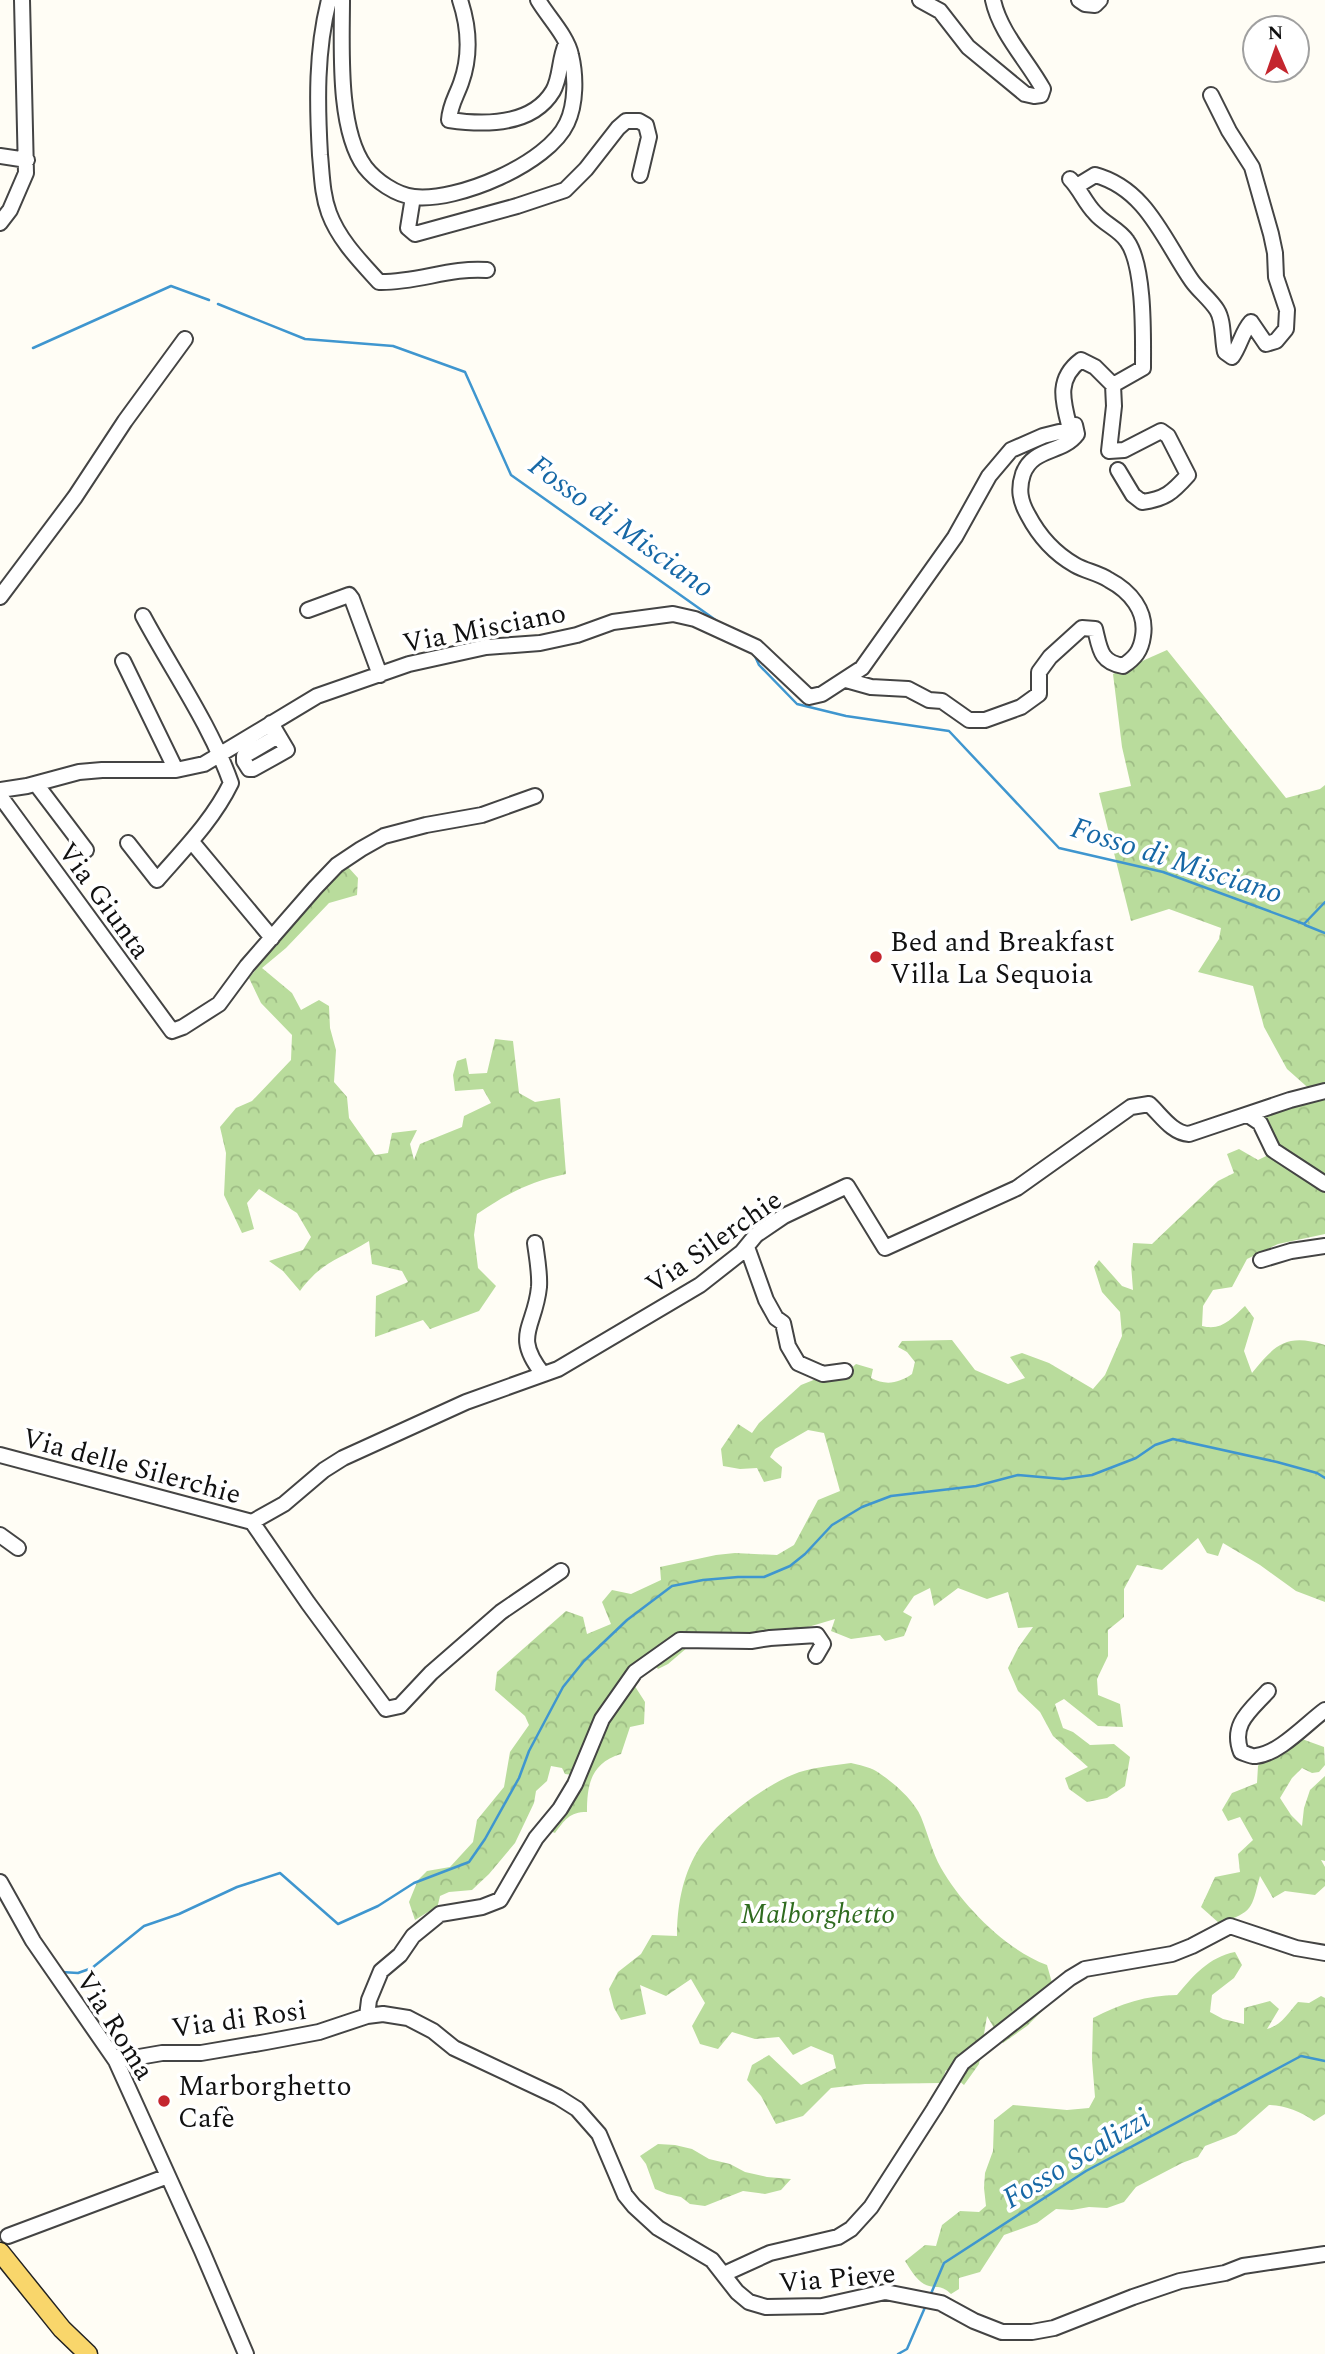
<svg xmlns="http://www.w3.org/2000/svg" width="1325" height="2354" viewBox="0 0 1325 2354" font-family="Spectral,serif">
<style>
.forest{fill:url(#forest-crowns)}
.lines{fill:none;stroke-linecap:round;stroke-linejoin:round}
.stream{stroke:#3f96cf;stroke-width:2.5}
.minor-casing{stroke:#444;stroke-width:18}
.major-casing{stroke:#222;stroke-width:21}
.minor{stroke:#fff;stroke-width:14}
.major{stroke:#f9d66b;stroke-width:18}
.poi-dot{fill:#c4262e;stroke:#fff;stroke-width:2.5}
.labels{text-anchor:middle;stroke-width:7;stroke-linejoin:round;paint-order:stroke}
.street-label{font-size:28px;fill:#111;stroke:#fff}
.poi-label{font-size:28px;fill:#111;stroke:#fff;text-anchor:start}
.park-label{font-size:28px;font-style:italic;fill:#2f6b1f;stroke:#fff}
.water-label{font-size:30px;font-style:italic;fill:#1768a6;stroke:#fff}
</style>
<defs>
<pattern id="forest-crowns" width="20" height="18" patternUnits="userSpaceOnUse" patternTransform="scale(1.75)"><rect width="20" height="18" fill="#b9dc9c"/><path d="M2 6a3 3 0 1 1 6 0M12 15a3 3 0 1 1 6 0" fill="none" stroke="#9ebc85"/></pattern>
</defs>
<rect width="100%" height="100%" fill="#fffdf5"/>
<path class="forest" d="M1167 650 1286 798 1320 789 1325 785V1234L1278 1244 1247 1259 1232 1287 1213 1290 1203 1306 1202 1326C1222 1331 1231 1319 1245 1306L1254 1318 1244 1351 1252 1373C1275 1345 1286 1333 1325 1345V1602L1296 1591 1260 1565 1223 1543 1218 1556 1207 1553 1198 1538 1162 1570 1137 1565 1124 1589V1617L1108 1630V1656L1097 1679 1098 1695 1120 1704 1123 1727 1098 1726 1064 1699 1055 1704 1063 1728 1073 1732 1090 1745 1114 1744 1130 1757 1125 1786 1107 1798 1087 1802 1069 1789 1065 1778 1088 1767 1053 1736 1040 1712 1018 1691 1008 1668 1018 1648 1033 1627 1018 1628 1008 1592 987 1599 958 1588 934 1606 930 1588 914 1596 903 1612 912 1617 904 1636 885 1641 880 1635 851 1639 831 1631 835 1619 798 1630 688 1647 668 1664 658 1669 648 1657 629 1677 645 1702 644 1724 630 1727 621 1754C591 1763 587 1784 587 1812 569 1812 565 1820 555 1833L543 1828 572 1775 565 1774 562 1768 551 1766 547 1781 536 1791 534 1803 515 1843 489 1874 472 1890 449 1892 440 1896 437 1909 428 1912 415 1920 409 1902 418 1880 427 1871 450 1867 473 1842 477 1820 504 1787 510 1752 529 1725 525 1716 495 1690 497 1672 566 1611 583 1617 587 1634 611 1624 602 1602 612 1590 631 1594 661 1580 660 1567 716 1555 735 1553 777 1555 794 1545 818 1500 840 1491 824 1433 808 1430 775 1449 770 1457 782 1467 781 1478 764 1482 757 1468 740 1469 723 1466 721 1449 738 1424 752 1433 759 1423 801 1385 816 1379 843 1376 856 1364 873 1369 871 1378C886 1386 899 1383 912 1374L915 1362 907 1352 898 1347 902 1341 952 1340 975 1370 1008 1384 1025 1378 1010 1357 1022 1353 1049 1363 1093 1389 1105 1375 1122 1336 1120 1312 1102 1292 1094 1267 1099 1260 1122 1286 1133 1290 1131 1264 1133 1243 1152 1244 1218 1181 1234 1173 1227 1154 1239 1149 1258 1160 1277 1151 1261 1116 1314 1093 1287 1069 1264 1027 1253 986 1198 972 1219 939 1221 928 1169 909 1131 921 1099 793 1131 786 1122 747 1113 674Z
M338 856 358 878 357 895 329 903 286 948 262 968 292 993 301 1010 319 1000 329 1006 330 1028 336 1050 334 1082 347 1097 349 1118 375 1155 388 1153 392 1133 417 1130 410 1144 414 1160 420 1144 462 1127 464 1116 491 1103 483 1089 455 1091 453 1075 457 1061 466 1058 469 1074 487 1073 495 1039 513 1041 519 1093 535 1102 560 1098 566 1174C529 1182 508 1193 477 1214L474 1235 478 1268 496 1286 479 1311 430 1329 423 1320 375 1337 376 1296 408 1282 402 1271 372 1264 369 1241C339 1260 323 1260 300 1291L283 1271 269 1261 303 1250 311 1237 297 1213 259 1189 247 1203 254 1229 242 1233 224 1195 226 1153 220 1127 236 1108 252 1101 291 1060 292 1035 261 1003 249 978 302 913 315 875Z
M1302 1739 1324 1747 1325 1765 1319 1772 1312 1773 1302 1768 1292 1778 1280 1798 1291 1815 1302 1826 1304 1808 1310 1790 1325 1776V1861L1321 1860 1325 1867V1886L1315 1895 1285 1891 1273 1898 1260 1876C1251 1909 1254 1912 1219 1923L1201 1907 1215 1877 1240 1872 1238 1854 1253 1840 1240 1817 1228 1821 1222 1810 1232 1793 1257 1783 1258 1766 1271 1746Z
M851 1763C859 1765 869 1767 876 1771 892 1781 914 1800 921 1817 928 1834 932 1852 941 1868 962 1905 1006 1950 1047 1965L1056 1997 1027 2026 1003 2043 987 2016 979 2064 964 2085 946 2070 941 2083 865 2084 831 2088 803 2116 776 2124 761 2096 747 2080 752 2065 769 2055 801 2085 836 2068 833 2055 811 2046 793 2055 779 2037 755 2039 732 2032 718 2049 700 2044 692 2026 705 2003 691 1979 666 1996 640 1985 646 2014 621 2020 614 2008 609 1989 618 1972 641 1954 652 1935 677 1936C677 1908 682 1877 697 1852 714 1823 761 1788 792 1775 810 1767 832 1766 851 1763Z
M1235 1952 1242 1965 1234 1978 1212 1995 1210 2012 1223 2019 1244 2024V2008L1270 2001 1279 2009 1267 2029C1282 2025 1288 2013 1298 2002L1309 2003 1321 1996 1325 1998V2114L1314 2121C1300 2111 1286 2106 1269 2105L1236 2134 1205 2146 1198 2157 1182 2163 1136 2187 1124 2202 1107 2208 1089 2207 1072 2210 1056 2209 1037 2223 1004 2235 980 2272 959 2278V2289L951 2294C940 2283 935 2290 924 2284 916 2279 910 2269 905 2261L925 2245 936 2246 942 2225 960 2211 979 2212 986 2206 984 2188 985 2173 993 2151 994 2120 1013 2105 1067 2110 1089 2108 1095 2097 1092 2060 1093 2018C1120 2004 1147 1995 1177 1995 1193 1976 1209 1957 1235 1952Z
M658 2144 675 2145 692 2149 709 2159 730 2164 745 2172 767 2177 791 2179 781 2190 765 2194 743 2191 705 2206 690 2204 681 2197 667 2194 655 2189 646 2164 640 2156Z"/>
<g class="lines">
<path class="stream" d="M218 304 305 339 393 346 465 372 511 475 717 621
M33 348 171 286 209 300
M754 654 759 665 797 704 846 716 949 731 1059 848 1163 872 1304 924 1325 902
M1305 925 1325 933
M61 1972 78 1973 92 1968 144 1926 179 1914 237 1887 280 1873 338 1924 378 1906 414 1883 469 1862 485 1839 519 1778 529 1751 563 1687 584 1661 627 1620 672 1586 703 1580 738 1577H764L790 1566 805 1554 832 1525 862 1507 891 1496 976 1486 1018 1475 1063 1479 1092 1475 1136 1458 1155 1445 1173 1439 1277 1462 1317 1473 1325 1478
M930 2296 944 2263 1086 2171 1301 2056 1325 2061
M898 2354 907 2349 926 2305"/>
<defs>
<path id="minor" d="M329 0C316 51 317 103 320 155 322 175 322 194 329 213 339 240 360 261 379 282 416 283 451 267 487 270
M342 0C342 46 337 129 365 167 376 181 396 195 414 197 457 202 548 164 567 123 576 104 576 76 571 55 567 36 548 17 538 0
M460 0C469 27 471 55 461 83 456 97 450 105 449 120 483 125 532 126 553 91 561 77 559 59 566 44
M920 0 940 11 968 47 1025 94 1034 96 1041 95 1043 89C1027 60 1000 33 993 0
M1079 0 1085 4 1095 5 1100 0
M0 156 27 160
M1077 186 1095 175C1147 189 1164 241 1192 281 1199 291 1210 299 1217 310 1224 321 1222 339 1225 352L1232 357C1240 346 1242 332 1251 322L1266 344 1276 341 1286 329 1287 310 1276 277 1275 253 1271 234 1252 167 1229 131 1211 95
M413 197 408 228 415 234 517 206 565 190 586 169 618 128 626 121H639L646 125 649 137 640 175
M0 223 10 210 26 173 22 0
M1113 385 1114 406 1109 451 1124 450 1161 431 1168 436 1188 475C1172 493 1165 499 1142 502L1133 495 1118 470
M0 597 75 497 125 421 185 339
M308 610 349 595 352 599 380 675
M123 661 176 770
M846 680 871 687 908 689 929 700 942 701 969 720H985L1021 707 1039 694V672L1050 657 1082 628 1095 629C1100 649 1100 662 1123 666 1135 658 1141 651 1143 636 1147 611 1130 591 1109 580 1099 573 1085 571 1075 565 1054 553 1039 536 1028 515 1020 501 1018 489 1023 474 1033 447 1062 454 1077 434L1075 425H1069
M271 723 287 750 253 769H249L244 761V756L278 736
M36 784 86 850
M0 790 27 786 79 772 102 770H176L204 764 317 696 409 664 486 647 540 643 577 635 613 622 673 614 695 619 756 647 809 697 822 694 862 668 955 537 989 476 1011 450 1043 436 1059 432H1066L1069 425C1062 399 1057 378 1081 360L1095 367 1113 385 1143 368C1143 337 1145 266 1127 241 1119 229 1104 224 1095 213 1085 203 1080 189 1070 179
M0 796 172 1031 183 1027 219 1004 247 966 315 888 337 865 361 849 384 836 426 825 482 815 535 796
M192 842 272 938
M128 843 157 880C184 849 213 820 231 783 210 724 173 672 143 616
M1248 1115 1260 1123 1273 1150 1325 1184
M535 1243C537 1258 540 1273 539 1287 535 1328 512 1335 543 1374
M747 1247 766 1300 776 1318 783 1323 788 1346 798 1363 823 1374 845 1371
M1261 1260 1291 1251 1325 1246
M0 1455 252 1522
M252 1522 284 1504 324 1470 343 1458 466 1402 558 1369 700 1285 742 1252 756 1235 784 1216 847 1186 885 1248 1017 1188 1131 1107 1149 1104C1161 1115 1172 1133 1189 1134L1290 1100 1325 1091
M252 1522 308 1603 386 1709 400 1706 431 1673 501 1612 561 1571
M0 1535 18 1548
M1268 1691C1251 1710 1230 1724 1241 1752 1245 1753 1252 1757 1256 1756 1279 1754 1307 1723 1325 1710
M0 1882 33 1941 116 2061 202 2251 246 2354
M367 2016 369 2000 381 1971 400 1955 413 1936 440 1914 482 1907 500 1900 536 1838 560 1809 575 1784 602 1719 635 1672 680 1640 751 1641 770 1638 817 1635 823 1644 816 1656
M116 2061 162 2053H201L266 2042 319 2032 367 2016 383 2014 408 2018 433 2031 454 2048 558 2097 577 2109 599 2134 625 2195 634 2206 658 2228 712 2260 737 2292 749 2302 766 2307 822 2306 885 2292 941 2303 974 2321 1002 2332H1032L1054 2328 1133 2297 1180 2281 1225 2273 1243 2266 1325 2254
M8 2236 168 2176
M724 2274 770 2253 838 2237 851 2229 871 2207 934 2109 962 2063 1070 1978 1085 1969 1172 1954 1192 1946 1230 1926 1296 1948 1325 1953"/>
<path id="major" d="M0 2252 62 2329 88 2354"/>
</defs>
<use href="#minor" class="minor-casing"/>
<use href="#major" class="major-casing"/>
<use href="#minor" class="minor"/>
<use href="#major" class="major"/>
</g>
<g class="poi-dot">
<circle cx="876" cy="957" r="7"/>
<circle cx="164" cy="2101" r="7"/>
</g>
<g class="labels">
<g class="street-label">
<text transform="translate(484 627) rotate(-11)" y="10">Via Misciano</text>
<text transform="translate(105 900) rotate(54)" y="10">Via Giunta</text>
<text transform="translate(713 1241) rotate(-35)" y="10">Via Silerchie</text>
<text transform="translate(132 1465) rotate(15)" y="10">Via delle Silerchie</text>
<text transform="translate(239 2018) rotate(-8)" y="10">Via di Rosi</text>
<text transform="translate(116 2025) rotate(58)" y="10">Via Roma</text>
<text transform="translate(837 2277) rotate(-5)" y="10">Via Pieve</text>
</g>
<g class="poi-label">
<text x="890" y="951">Bed and Breakfast<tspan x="890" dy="32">Villa La Sequoia</tspan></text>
<text x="178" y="2095">Marborghetto<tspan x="178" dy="32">Cafè</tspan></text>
</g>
<g class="park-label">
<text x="818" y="1923">Malborghetto</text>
</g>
<g class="water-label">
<text transform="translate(622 526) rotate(36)" y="10">Fosso di Misciano</text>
<text transform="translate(1177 860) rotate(18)" y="10">Fosso di Misciano</text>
<text transform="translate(1076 2158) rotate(-31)" y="10">Fosso Scalizzi</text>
</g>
</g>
<g transform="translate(1276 49) rotate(358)"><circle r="33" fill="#ffffff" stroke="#a0a0a0" stroke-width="2"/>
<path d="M0-5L12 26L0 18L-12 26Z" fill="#c4262e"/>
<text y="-10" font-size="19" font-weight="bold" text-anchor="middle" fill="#111111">N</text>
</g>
</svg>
